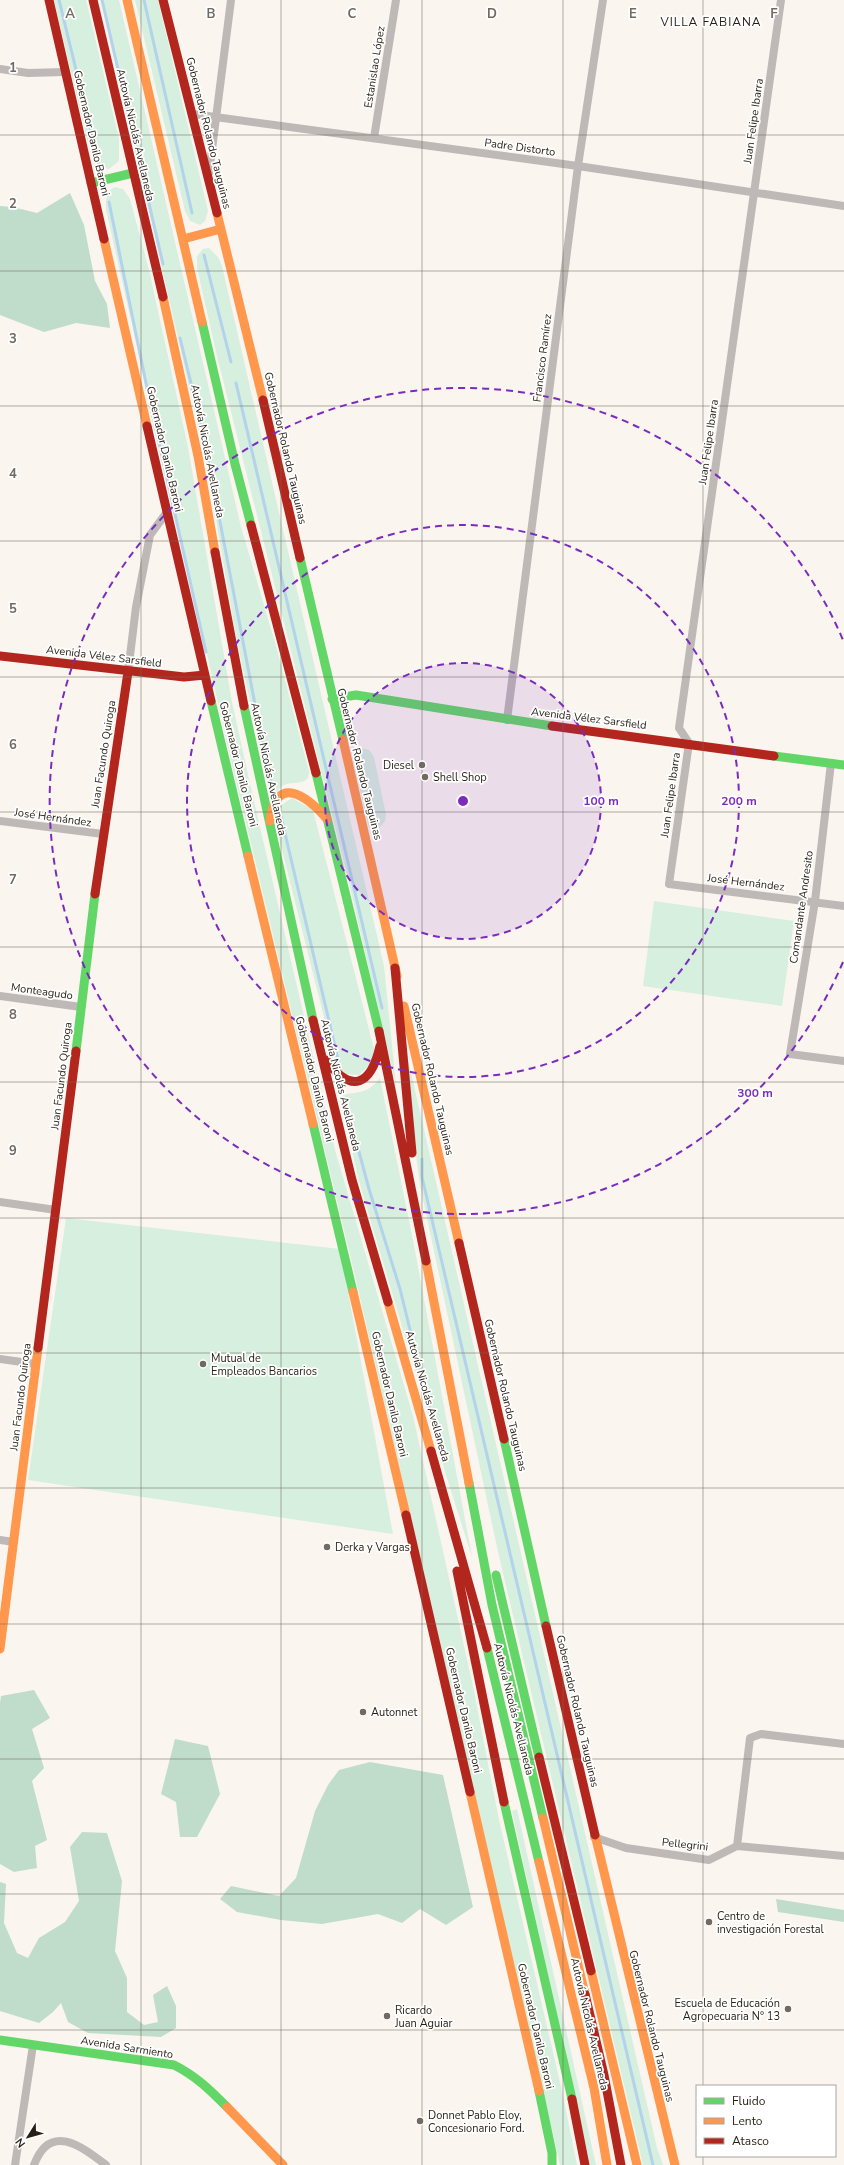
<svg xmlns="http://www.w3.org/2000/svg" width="844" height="2165" viewBox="0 0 844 2165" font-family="'Nunito Sans',sans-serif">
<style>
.green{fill:#d6efde}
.forest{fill:#bfddca}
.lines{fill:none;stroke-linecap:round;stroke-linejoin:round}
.stream{stroke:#b3d2eb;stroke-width:3}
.street{stroke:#beb9b7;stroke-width:8}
.fast{stroke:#63d668;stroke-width:9}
.slow{stroke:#ff974d;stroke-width:9}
.jam{stroke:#b3261e;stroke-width:9}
.grid{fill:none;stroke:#716a61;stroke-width:1;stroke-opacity:0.55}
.ring{fill:none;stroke:#7b2cbf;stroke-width:2;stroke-dasharray:7 5}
.poi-dot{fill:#716a61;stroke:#fff;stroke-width:1.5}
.labels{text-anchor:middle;stroke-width:3.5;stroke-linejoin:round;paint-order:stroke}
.street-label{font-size:11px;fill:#271f15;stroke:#fff}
.poi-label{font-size:11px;fill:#271f15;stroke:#fff;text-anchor:start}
.neighbourhood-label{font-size:12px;letter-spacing:1px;fill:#271f15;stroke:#fff}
.grid-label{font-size:13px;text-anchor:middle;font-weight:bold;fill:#716a61;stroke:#fff;stroke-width:3.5;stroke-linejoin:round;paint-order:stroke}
.centre{fill:#7b2cbf;stroke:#fff;stroke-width:2}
.ring-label{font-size:12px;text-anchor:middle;font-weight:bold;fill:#7b2cbf;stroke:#fff;stroke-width:3.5;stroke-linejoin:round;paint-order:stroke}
</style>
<rect width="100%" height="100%" fill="#faf5ef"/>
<path class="green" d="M54 0H86L119 139V161L109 169 99 167 95 162 88 143Z
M101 0H119L241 527 276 646 309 772 308 778C301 786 289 780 281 787 277 791 274 796 271 800L236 636 206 461Z
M135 0H158L208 211 205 221 200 225 190 221 185 211Z
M202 120 208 121 212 125 206 138H204L200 123Z
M115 187 123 189 130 199 149 270 188 447 232 702 253 797 335 1150 413 1416 474 1691 499 1820 562 2091 577 2165H560L353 1267 234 773 106 210C106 201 105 191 115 187Z
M209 248 218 257 222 266 384 966 396 1085 346 870 217 356 197 268V256L203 249Z
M357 747 369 750 374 757 386 815 385 821 378 829 369 828 351 752Z
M292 798 313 810 375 1053 374 1060 359 1075 346 1074 336 1065 276 826 280 806Z
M654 901 794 921 782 1006 643 986Z
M396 1007 657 2148 663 2165H643L498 1552 420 1185Z
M380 1078 413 1240 472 1557 446 1475 359 1181 340 1098C348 1089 365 1099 380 1078Z
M66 1218 340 1249 393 1534 28 1480Z
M517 1809 596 2165H590L512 1811Z"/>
<path class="forest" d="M70 193 84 225 95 281 107 304 110 328 76 323 44 332 0 315V206L13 207 37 213Z
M34 1690 50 1718 32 1729 44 1768 32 1781 47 1840 35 1846 37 1868 14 1872 0 1864V1703L1 1696Z
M175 1739 208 1746 220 1794 197 1837H180L176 1802 161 1794Z
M370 1762 443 1775 473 1907 446 1925 420 1909 402 1923 378 1914 322 1924 281 1920 237 1912 220 1899 231 1886 279 1896 296 1878 315 1811 328 1785 339 1770Z
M82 1832 107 1833 122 1881 115 1951 127 1978V2012L144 2025 158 2022 153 1995 167 1986 176 2006V2028L161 2037 88 2033 68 2022 61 2003 53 2012 39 2023 0 2011V1882L6 1884 4 1923 17 1953 28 1958 39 1938 65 1922 79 1901 70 1847Z
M776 1899 844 1910V1922L778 1912Z"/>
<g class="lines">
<path class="stream" d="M59 0 99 164
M102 0 163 264
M144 0 192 213
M109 202 148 393
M204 255 231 362
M180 338 203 433 258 720 273 791
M236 383 382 1008
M150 403 206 652
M280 812 340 1068
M345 1100 369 1189 400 1289 436 1435
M422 1159V1177L653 2165"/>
<path class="street" d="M781 0 679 728 689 743 669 884 844 906
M0 69 28 73 65 72
M193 114 578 166 844 206
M374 138 396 0
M209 173 231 0
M128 672 136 607 150 535 167 512
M507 720 578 166 603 0
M831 763 815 901 790 1054 844 1061
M0 821 103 834
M0 996 81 1007
M0 1202 56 1210
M0 1359 36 1364
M0 1540 14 1542
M594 1837 626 1848 709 1860 737 1846 844 1856
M737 1846 750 1738 761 1734 844 1744
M15 2165 33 2045
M34 2165C50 2122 81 2146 106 2165"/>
<path class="fast" d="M91 183 133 173
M202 322 235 464 251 525
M300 558 343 740
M332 699 356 695 552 726
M211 701 248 856
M244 706 313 1020
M774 756 844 765
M316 773 379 1031
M76 1051 95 894
M313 1124 353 1292
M504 1439 546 1626
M469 1483 492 1605 543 1818
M496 1575 539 1757
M487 1648 539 1862
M504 1802 572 2099
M0 2040 174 2065C196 2076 210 2090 227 2107
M539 2091 552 2153V2165"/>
<path class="slow" d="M127 0 202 322
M217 213 263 400
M104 239 147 426
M183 239 221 229
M163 297 198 456 215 552
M343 740 397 976
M270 821C276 773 307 796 327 819
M248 856 313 1124
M404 1006 459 1243
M426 1261 469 1483
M353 1292 406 1515
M388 1302 431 1451
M0 1649 38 1348
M470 1792 539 2091
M543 1818 585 1994
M595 1835 675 2165
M539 1862 594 2088 607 2165
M591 1971 637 2165
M227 2107 283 2165"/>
<path class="jam" d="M49 0 104 239
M93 0 163 297
M163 0 217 213
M263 400 300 558
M147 426 211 701
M251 525 316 773
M215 552 244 706
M0 656 184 677 205 675
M552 726 774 756
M95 894 128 672
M395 968 412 1153
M313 1020 352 1180 388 1302
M379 1031 426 1261
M326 1060C352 1095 371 1085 380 1046
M459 1243 504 1439
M38 1348 76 1051
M431 1451 487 1648
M406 1515 470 1792
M457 1571 504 1802
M546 1626 595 1835
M539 1757 591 1971
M585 1994 604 2075 621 2165
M572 2099 585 2165"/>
</g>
<path class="grid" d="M141 0V2165M281 0V2165M422 0V2165M563 0V2165M703 0V2086M0 135H844M0 271H844M0 406H844M0 541H844M0 677H844M0 812H844M0 947H844M0 1082H844M0 1218H844M0 1353H844M0 1488H844M0 1624H844M0 1759H844M0 1894H844M0 2030H844M703 2156V2165"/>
<circle cx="463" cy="801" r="138" fill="#7b2cbf" fill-opacity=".12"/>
<g class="ring">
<circle cx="463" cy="801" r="138"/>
<circle cx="463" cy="801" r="276"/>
<path d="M843 962A413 413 0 1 1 843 640"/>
</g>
<g class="poi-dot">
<circle cx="422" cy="765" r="4"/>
<circle cx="425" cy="777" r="4"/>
<circle cx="203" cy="1364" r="4"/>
<circle cx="327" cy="1547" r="4"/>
<circle cx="363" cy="1712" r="4"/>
<circle cx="709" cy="1922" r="4"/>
<circle cx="788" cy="2009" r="4"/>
<circle cx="387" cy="2016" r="4"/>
<circle cx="420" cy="2121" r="4"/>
</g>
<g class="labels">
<g class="street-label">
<text transform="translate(374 67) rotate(-81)" y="4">Estanislao López</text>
<text transform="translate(753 121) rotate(-82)" y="4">Juan Felipe Ibarra</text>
<text transform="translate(92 133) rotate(77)" y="4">Gobernador Danilo Baroni</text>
<text transform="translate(209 133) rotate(76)" y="4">Gobernador Rolando Tauguinas</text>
<text transform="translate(136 135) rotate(77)" y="4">Autovía Nicolás Avellaneda</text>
<text transform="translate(520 147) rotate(8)" y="4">Padre Distorto</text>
<text transform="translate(542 358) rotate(-83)" y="4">Francisco Ramírez</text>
<text transform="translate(708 442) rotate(-82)" y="4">Juan Felipe Ibarra</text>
<text transform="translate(286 448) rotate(77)" y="4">Gobernador Rolando Tauguinas</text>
<text transform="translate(165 449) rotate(77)" y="4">Gobernador Danilo Baroni</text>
<text transform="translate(208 451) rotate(79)" y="4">Autovía Nicolás Avellaneda</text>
<text transform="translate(104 656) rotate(7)" y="4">Avenida Vélez Sarsfield</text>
<text transform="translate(589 718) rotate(7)" y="4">Avenida Vélez Sarsfield</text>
<text transform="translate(103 754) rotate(-81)" y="4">Juan Facundo Quiroga</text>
<text transform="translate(239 764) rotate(76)" y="4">Gobernador Danilo Baroni</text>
<text transform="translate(360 764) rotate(76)" y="4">Gobernador Rolando Tauguinas</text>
<text transform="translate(269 769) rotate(78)" y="4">Autovía Nicolás Avellaneda</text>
<text transform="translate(670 795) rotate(-82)" y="4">Juan Felipe Ibarra</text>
<text transform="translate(53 817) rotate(8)" y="4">José Hernández</text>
<text transform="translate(746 882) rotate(7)" y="4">José Hernández</text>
<text transform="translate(801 907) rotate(-82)" y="4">Comandante Andresito</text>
<text transform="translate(42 991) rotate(8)" y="4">Monteagudo</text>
<text transform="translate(61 1076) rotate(-83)" y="4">Juan Facundo Quiroga</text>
<text transform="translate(315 1079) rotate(76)" y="4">Gobernador Danilo Baroni</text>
<text transform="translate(433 1079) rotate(77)" y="4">Gobernador Rolando Tauguinas</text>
<text transform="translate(341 1085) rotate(76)" y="4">Autovía Nicolás Avellaneda</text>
<text transform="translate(390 1394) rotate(77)" y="4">Gobernador Danilo Baroni</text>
<text transform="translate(506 1395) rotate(77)" y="4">Gobernador Rolando Tauguinas</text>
<text transform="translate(428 1396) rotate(74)" y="4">Autovía Nicolás Avellaneda</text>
<text transform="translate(20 1397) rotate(-83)" y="4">Juan Facundo Quiroga</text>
<text transform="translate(514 1709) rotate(76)" y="4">Autovía Nicolás Avellaneda</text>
<text transform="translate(464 1710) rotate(77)" y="4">Gobernador Danilo Baroni</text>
<text transform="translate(578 1711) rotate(77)" y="4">Gobernador Rolando Tauguinas</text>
<text transform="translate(685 1844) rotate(6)" y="4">Pellegrini</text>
<text transform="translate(590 2024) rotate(77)" y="4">Autovía Nicolás Avellaneda</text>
<text transform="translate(536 2026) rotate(77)" y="4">Gobernador Danilo Baroni</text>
<text transform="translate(652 2026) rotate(76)" y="4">Gobernador Rolando Tauguinas</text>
<text transform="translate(127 2047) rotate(9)" y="4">Avenida Sarmiento</text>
</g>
<g class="poi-label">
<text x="414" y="769" text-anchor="end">Diesel</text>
<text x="433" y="781">Shell Shop</text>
<text x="211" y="1362">Mutual de<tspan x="211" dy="13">Empleados Bancarios</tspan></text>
<text x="335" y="1551">Derka y Vargas</text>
<text x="371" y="1716">Autonnet</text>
<text x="717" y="1920">Centro de<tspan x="717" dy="13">investigación Forestal</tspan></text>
<text x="780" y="2007" text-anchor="end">Escuela de Educación<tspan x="780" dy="13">Agropecuaria N° 13</tspan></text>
<text x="395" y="2014">Ricardo<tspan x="395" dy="13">Juan Aguiar</tspan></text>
<text x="428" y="2119">Donnet Pablo Eloy,<tspan x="428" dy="13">Concesionario Ford.</tspan></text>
</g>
<g class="neighbourhood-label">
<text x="711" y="26">VILLA FABIANA</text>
</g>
</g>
<g class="grid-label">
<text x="70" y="18">A</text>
<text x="211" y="18">B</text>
<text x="352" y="18">C</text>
<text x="492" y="18">D</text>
<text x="633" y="18">E</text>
<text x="774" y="18">F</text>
<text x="13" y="72">1</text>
<text x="13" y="208">2</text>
<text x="13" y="343">3</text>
<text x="13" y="478">4</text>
<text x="13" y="613">5</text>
<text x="13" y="749">6</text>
<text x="13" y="884">7</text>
<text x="13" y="1019">8</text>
<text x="13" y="1155">9</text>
</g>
<circle cx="463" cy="801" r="6" class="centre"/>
<g class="ring-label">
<text x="601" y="805">100 m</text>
<text x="739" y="805">200 m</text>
<text x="755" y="1097">300 m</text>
</g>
<rect x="696" y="2085" width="140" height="72" fill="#ffffff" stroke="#a9a5a1"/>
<rect x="704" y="2098" width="20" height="6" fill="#63d668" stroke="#a9a5a1"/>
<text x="732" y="2105" font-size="12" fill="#271f15">Fluido</text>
<rect x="704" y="2118" width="20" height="6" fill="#ff974d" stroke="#a9a5a1"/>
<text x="732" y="2125" font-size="12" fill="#271f15">Lento</text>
<rect x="704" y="2138" width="20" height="6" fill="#b3261e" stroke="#a9a5a1"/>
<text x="732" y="2145" font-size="12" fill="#271f15">Atasco</text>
<g transform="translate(28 2137) rotate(233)" stroke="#ffffff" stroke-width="3" paint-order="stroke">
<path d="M0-3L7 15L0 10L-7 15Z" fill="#271f15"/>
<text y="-6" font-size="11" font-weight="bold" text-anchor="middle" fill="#271f15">N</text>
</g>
</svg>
